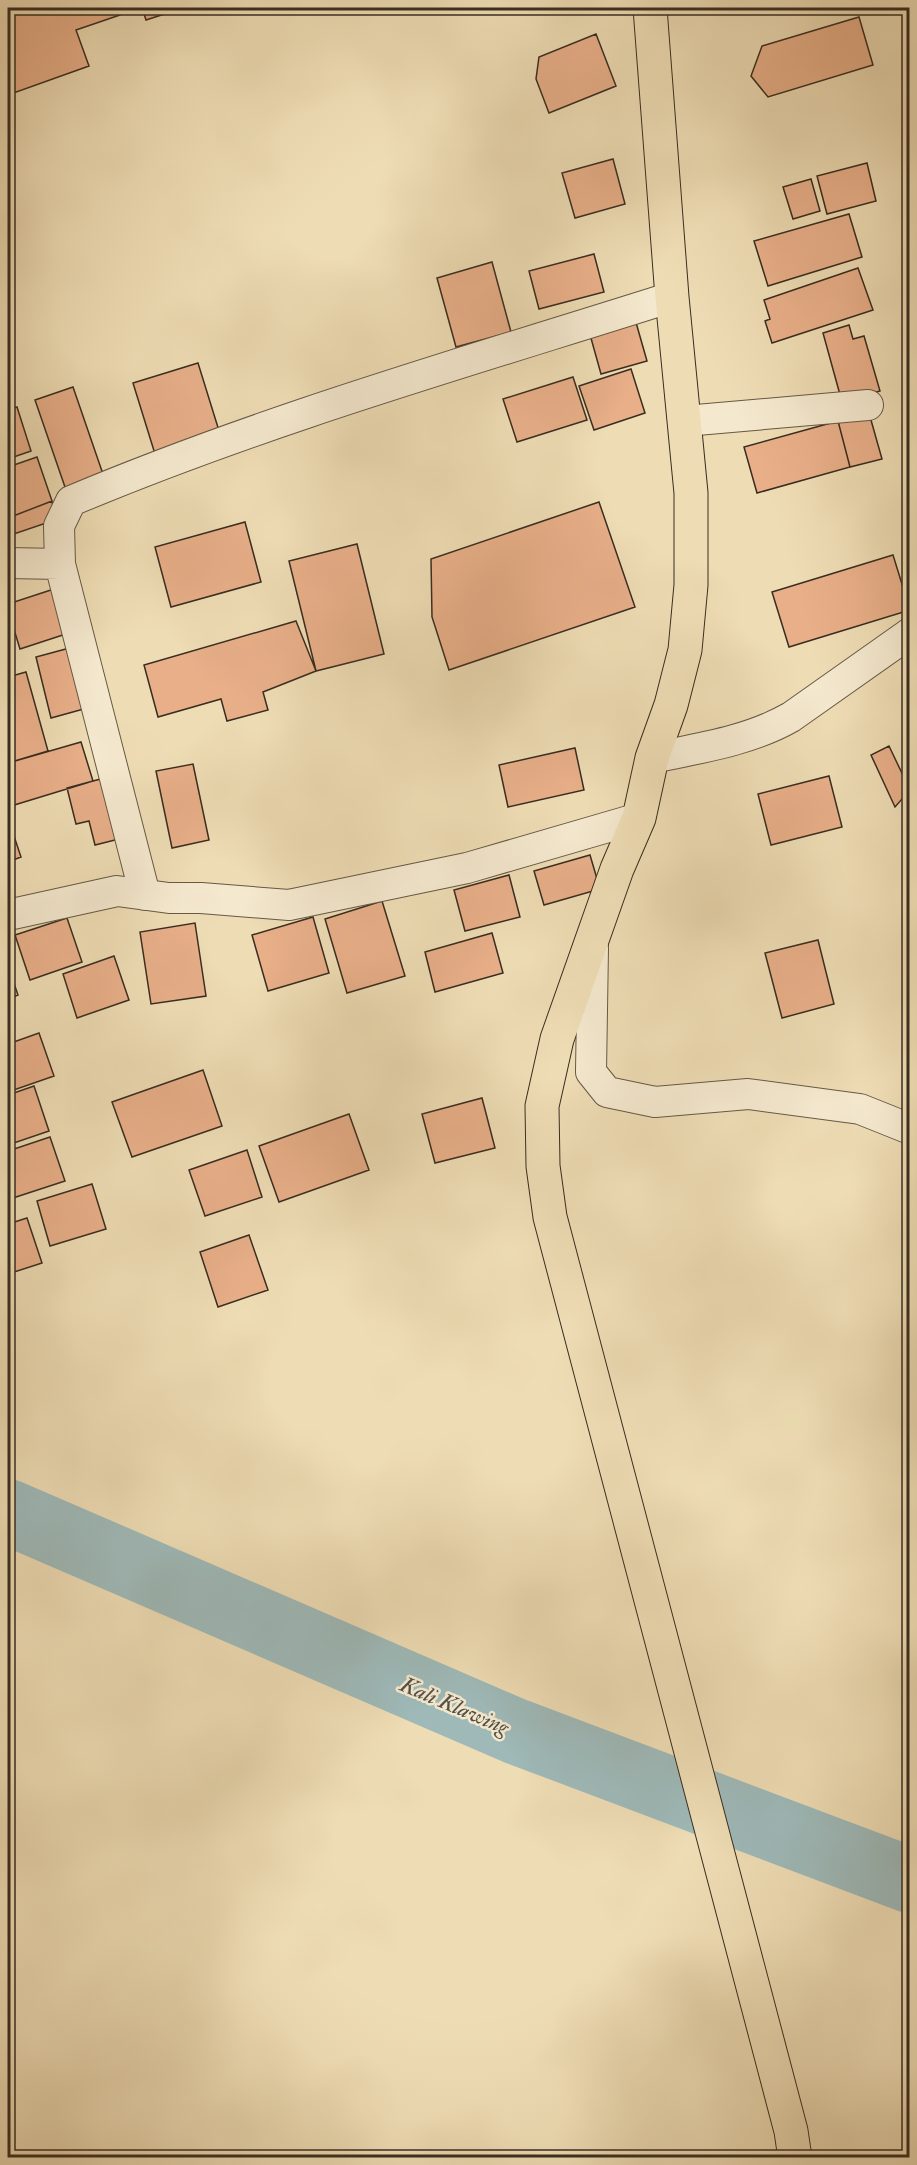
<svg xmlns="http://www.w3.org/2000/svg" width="917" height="2165" viewBox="0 0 917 2165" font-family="'IM FELL Double Pica',serif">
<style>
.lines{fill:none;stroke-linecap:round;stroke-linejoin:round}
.river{stroke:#9eb9b8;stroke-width:66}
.building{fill:#e8af89;stroke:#382d20;stroke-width:1.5}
.minor-casing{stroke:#665945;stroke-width:32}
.primary-casing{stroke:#382d20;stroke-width:35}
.minor{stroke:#f4e8ce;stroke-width:30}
.primary{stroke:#eedcb4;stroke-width:33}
.labels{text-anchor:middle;stroke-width:5;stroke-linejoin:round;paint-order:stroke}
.water-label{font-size:22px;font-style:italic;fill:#525046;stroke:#f4e8ce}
</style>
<rect width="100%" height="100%" fill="#eedcb4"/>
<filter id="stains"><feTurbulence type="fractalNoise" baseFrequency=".00333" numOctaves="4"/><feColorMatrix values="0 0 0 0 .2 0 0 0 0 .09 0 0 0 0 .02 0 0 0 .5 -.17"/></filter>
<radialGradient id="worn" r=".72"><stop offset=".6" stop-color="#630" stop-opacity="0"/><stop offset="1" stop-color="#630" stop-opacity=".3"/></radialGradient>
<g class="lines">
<path class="river" d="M8 1512 515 1731 910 1880"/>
</g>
<path class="building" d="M8 8H118L120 15 76 30 89 66 8 95Z
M142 8H183L146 20Z
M859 17 873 65 768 97 751 76 762 46Z
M596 34 616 86 549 113 536 79 539 57Z
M613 159 625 204 575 218 562 173Z
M867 163 876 201 827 214 817 176Z
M811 179 820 211 793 219 783 187Z
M849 214 862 257 768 286 754 241Z
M594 254 604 292 539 309 529 271Z
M492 262 511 332 456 347 437 278Z
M858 268 873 310 772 343 765 321 770 319 764 300Z
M635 319 647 361 601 374 589 331Z
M849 325 853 339 864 336 880 391 842 402 823 333Z
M198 363 220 434 155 454 133 383Z
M631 369 645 413 594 430 579 386Z
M573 377 587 420 517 442 503 399Z
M73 387 104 477 66 490 35 400Z
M17 407 31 451 8 459V410Z
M869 413 882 459 850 467 838 421Z
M838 421 850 467 757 493 744 447Z
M37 457 52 501 8 518V467Z
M52 501 55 520 8 536V518Z
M599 502 635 607 449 670 432 617 431 559Z
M245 522 261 582 171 607 155 547Z
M357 544 384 654 316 671 289 561Z
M893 555 910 610 789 647 772 592Z
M57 588 72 632 20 649 8 610V604Z
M296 621 316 671 263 692 268 710 227 721 221 699 158 717 144 665Z
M77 646 91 707 51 718 36 657Z
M26 672 48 751 8 763V677Z
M81 742 93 781 11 806 8 795V763Z
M889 746 910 790 895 807 871 755Z
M575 748 584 790 508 807 499 765Z
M193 764 209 840 172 848 156 771Z
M829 776 842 827 771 845 758 794Z
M108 777 123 838 95 845 89 821 76 824 67 788Z
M8 818 21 857 8 862Z
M590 855 600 889 544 905 534 871Z
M509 875 520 917 465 931 454 890Z
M382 901 405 976 347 993 325 919Z
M313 917 329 973 268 991 252 935Z
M67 918 82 962 30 980 15 935Z
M195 923 206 996 151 1004 140 932Z
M492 933 503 973 435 992 425 952Z
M818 940 834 1004 782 1018 765 953Z
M114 956 129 1000 77 1018 63 974Z
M8 966 18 995 8 999Z
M39 1033 54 1076 8 1092V1044Z
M203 1070 222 1126 132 1157 112 1102Z
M34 1086 49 1131 8 1145V1095Z
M482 1098 495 1148 435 1163 422 1114Z
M349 1114 369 1170 279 1202 259 1146Z
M50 1137 65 1181 13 1198 8 1180V1151Z
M247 1150 262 1197 205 1216 189 1170Z
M92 1184 106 1229 50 1246 37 1201Z
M27 1218 42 1263 8 1274V1224Z
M249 1235 268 1290 218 1307 200 1252Z"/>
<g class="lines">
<defs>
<path id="minor" d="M685 421 868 405
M8 563 60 564
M652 758C700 748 749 741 791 717L910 633
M145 895 60 564 59 526 71 501C266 419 470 361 672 297
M8 915 117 891 169 898H201L289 905 467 868 639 818
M593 948 591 1072 607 1092 655 1102 748 1094 860 1109 910 1129"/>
<path id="primary" d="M650 8 672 297 691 493V585L685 650 671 705 652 758 639 818 617 869 557 1039 542 1106 543 1166 550 1217 791 2131 795 2158"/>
</defs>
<use href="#minor" class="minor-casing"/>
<use href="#primary" class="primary-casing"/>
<use href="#minor" class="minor"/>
<use href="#primary" class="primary"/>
</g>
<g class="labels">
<g class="water-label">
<text transform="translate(455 1705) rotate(23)" y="8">Kali Klawing</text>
</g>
</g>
<rect width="917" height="2165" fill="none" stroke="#eedcb4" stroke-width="30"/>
<rect x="9" y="9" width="899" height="2147" fill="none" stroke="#382d20" stroke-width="3"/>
<rect x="15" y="15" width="887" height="2135" fill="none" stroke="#382d20" stroke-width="1.5"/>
<rect width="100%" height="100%" filter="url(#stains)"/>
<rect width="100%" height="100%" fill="url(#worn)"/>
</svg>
